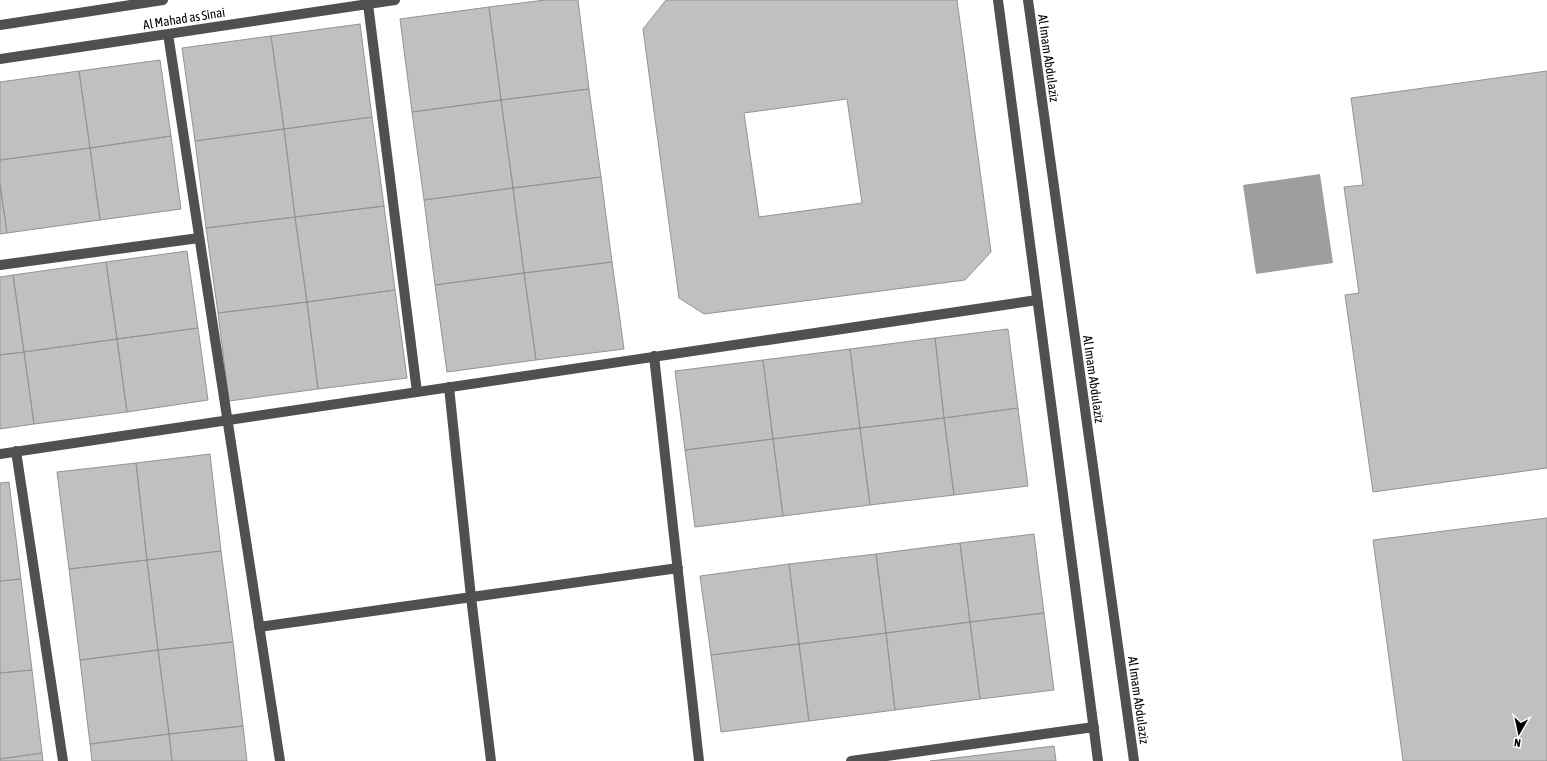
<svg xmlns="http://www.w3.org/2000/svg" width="1547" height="761" viewBox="0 0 1547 761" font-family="'Asap Condensed',sans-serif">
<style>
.water{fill:#9e9e9e}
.building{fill:#c0c0c0;stroke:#949494;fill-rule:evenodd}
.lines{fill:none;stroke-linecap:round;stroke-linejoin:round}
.minor{stroke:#505050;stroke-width:10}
.labels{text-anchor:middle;stroke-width:3;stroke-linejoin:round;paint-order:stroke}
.street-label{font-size:13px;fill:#000;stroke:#fff}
</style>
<rect width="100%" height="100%" fill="#fff"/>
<path class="water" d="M1320 174 1333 263 1256 274 1243 185Z"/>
<path class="building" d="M545 0H578L589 89 501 100 489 7Z
M666 0H957L991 252 965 280 704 314 679 298 643 29ZM847 99 862 203 759 217 744 113Z
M489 7 501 100 412 112 400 19Z
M360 24 372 117 284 129 271 36Z
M271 36 284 129 195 141 182 48Z
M160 60 171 136 90 148 79 71Z
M79 71 90 148 0 160V82Z
M1547 71V468L1373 492 1345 295 1359 293 1344 187 1363 185 1351 98Z
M589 89 601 177 513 188 501 100Z
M501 100 513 188 424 200 412 112Z
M372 117 384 206 295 217 284 129Z
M284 129 295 217 206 228 195 141Z
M171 136 181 209 100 220 90 148Z
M90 148 100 220 7 233 0 184V160Z
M601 177 612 262 524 273 513 188Z
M0 184 7 233 0 234Z
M513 188 524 273 435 285 424 200Z
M384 206 395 290 307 302 295 217Z
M295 217 307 302 218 313 206 228Z
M187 251 198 328 117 339 106 262Z
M106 262 117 339 24 352 13 275Z
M612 262 624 349 536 360 524 273Z
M524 273 536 360 447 372 435 285Z
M13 275 24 352 0 355V277Z
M395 290 407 378 318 389 307 302Z
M307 302 318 389 229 401 218 313Z
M198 328 208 400 127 412 117 339Z
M1008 329 1018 408 944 418 935 338Z
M935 338 944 418 860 428 850 349Z
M117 339 127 412 34 424 24 352Z
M850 349 860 428 773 439 763 360Z
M24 352 34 424 0 429V355Z
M763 360 773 439 685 450 675 371Z
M1018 408 1028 486 954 495 944 418Z
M944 418 954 495 870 505 860 428Z
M860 428 870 505 783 516 773 439Z
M773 439 783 516 695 527 685 450Z
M210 454 221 551 147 560 136 463Z
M136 463 147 560 69 569 57 472Z
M9 482 21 579 0 581V483Z
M1547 518V761H1403L1373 540Z
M1034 534 1044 613 970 622 960 543Z
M960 543 970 622 886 633 876 554Z
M221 551 233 642 158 650 147 560Z
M876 554 886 633 799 644 789 564Z
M147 560 158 650 80 660 69 569Z
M789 564 799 644 711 655 700 576Z
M21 579 32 670 0 673V581Z
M1044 613 1054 690 980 699 970 622Z
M970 622 980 699 895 710 886 633Z
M886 633 895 710 809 721 799 644Z
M233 642 243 726 169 734 158 650Z
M799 644 809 721 721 732 711 655Z
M158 650 169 734 90 744 80 660Z
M32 670 42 753 0 759V673Z
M243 726 247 761H172L169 734Z
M169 734 172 761H92L90 744Z
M1054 746 1056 761H930L980 755Z
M42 753 43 761H0V759Z"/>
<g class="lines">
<path class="minor" d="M998 0 1098 761
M1028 0 1134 761
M368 4 417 392
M0 25 163 0
M168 34 280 761
M0 59 395 0
M0 265 199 238
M654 356 699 761
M449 387 471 597 491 761
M16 451 63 761
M0 454 1037 300
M259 627 678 568
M851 761 1094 727"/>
</g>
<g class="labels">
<g class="street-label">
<text transform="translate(184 18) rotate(-9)" y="5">Al Mahad as Sinai</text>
<text transform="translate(1049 58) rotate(82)" y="5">Al Imam Abdulaziz</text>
<text transform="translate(1094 379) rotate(82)" y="5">Al Imam Abdulaziz</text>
<text transform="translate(1139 700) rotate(82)" y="5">Al Imam Abdulaziz</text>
</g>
</g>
<g transform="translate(1519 733) rotate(189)" stroke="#ffffff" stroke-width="3" paint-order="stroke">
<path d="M0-3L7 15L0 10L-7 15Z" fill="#000000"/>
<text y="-6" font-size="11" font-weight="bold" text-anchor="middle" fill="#000000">N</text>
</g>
</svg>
